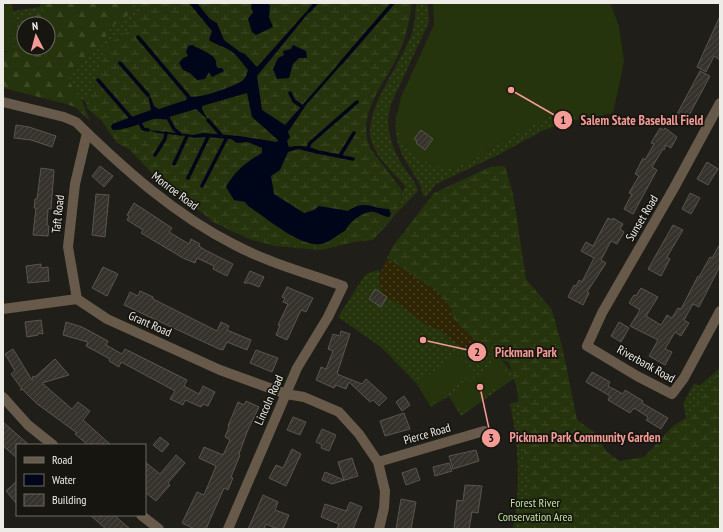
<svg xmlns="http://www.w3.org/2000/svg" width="723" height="532" viewBox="0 0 723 532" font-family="'PT Sans Narrow',sans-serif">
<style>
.grass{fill:url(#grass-dots)}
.forest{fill:url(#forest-firs);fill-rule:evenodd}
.wetland{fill:url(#wetland-marsh)}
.sand{fill:url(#sand-dots)}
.garden{fill:#25340d}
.water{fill:#00061a}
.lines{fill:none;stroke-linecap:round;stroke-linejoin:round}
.stream{stroke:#00061a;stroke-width:3.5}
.building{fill:url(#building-hatch);stroke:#58564f}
.minor{stroke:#675a4a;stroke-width:10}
.labels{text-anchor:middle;stroke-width:3.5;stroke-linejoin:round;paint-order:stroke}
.street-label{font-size:12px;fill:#edece7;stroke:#16150f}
.park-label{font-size:12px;fill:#c2e19d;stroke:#16150f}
.leader{fill:none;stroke:#f59b96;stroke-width:1.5}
.callout-dot{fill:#f59b96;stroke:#16150f;stroke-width:1.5}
.mark-label{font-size:12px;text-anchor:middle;font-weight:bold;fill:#111}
.callout-label{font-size:13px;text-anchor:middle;font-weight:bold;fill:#f59b96;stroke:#16150f;stroke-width:3.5;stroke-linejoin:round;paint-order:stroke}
</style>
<defs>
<pattern id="grass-dots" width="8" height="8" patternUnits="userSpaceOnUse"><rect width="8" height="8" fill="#25340d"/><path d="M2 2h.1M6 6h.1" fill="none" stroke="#3a4824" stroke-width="1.8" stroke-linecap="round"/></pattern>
<pattern id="forest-firs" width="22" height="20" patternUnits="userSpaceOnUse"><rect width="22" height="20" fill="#25340d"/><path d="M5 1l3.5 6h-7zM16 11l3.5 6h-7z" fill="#3a4824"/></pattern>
<pattern id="wetland-marsh" width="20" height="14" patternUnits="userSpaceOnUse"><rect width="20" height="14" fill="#25340d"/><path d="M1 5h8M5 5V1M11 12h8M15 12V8" fill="none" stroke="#3a4824"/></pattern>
<pattern id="sand-dots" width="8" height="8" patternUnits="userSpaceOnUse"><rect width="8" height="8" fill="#2d2504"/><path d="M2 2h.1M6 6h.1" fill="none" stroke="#4c4529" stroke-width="1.8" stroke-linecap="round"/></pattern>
<pattern id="building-hatch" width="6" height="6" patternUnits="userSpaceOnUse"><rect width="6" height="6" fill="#35332c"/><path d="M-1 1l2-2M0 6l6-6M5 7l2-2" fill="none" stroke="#494740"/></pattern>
</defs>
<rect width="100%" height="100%" fill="#201e18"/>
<path class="grass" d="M40 3H45V13L25 18C19 29 19 41 11 50L10 38 16 37 13 11 40 7Z
M130 3H141L143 9 128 31 111 42 104 53 95 84 86 102 81 99 68 80 84 58 101 47 111 27 127 16 133 7Z
M416 3H428L429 22 391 104C384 127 392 150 405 169 410 176 416 183 418 191L393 217 401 204 402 191 406 187C394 173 376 158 371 140 364 110 400 65 411 36 415 26 415 14 416 3Z
M397 111C396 129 402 139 412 153L468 163 505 140 547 117 613 113 566 122 542 131 500 154 436 184 426 197 423 195C421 183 414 175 408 165 397 148 393 130 397 111Z
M377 270 438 301 499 357 516 377 461 416 449 396 431 407 417 384 381 347 338 317 365 275Z
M720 368V410L691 436 683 404 694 383 699 386Z
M531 398 562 529H513C521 487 519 446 510 404Z"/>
<path class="forest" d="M45 3H130L134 7 127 16 111 27 101 47 84 58 68 80 81 99 90 121 75 107 66 104 3 88V53C21 48 17 32 25 18L45 13ZM24 24H48V48H24Z"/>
<path class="wetland" d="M141 3H412C409 22 406 39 397 57 384 85 356 114 370 148L401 189V204L391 220 373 240 354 242 321 250 275 246 249 239 213 222 163 180 152 173 129 149 117 143 102 121 87 108 86 102 95 84 104 53 111 42 128 31 143 9Z
M505 166 513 194 526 279 552 310 563 350 577 420 595 433 606 451 619 461 644 457 673 426 689 416 708 389 717 373 720 371V529H522L529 505 528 488 517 388 509 363 483 351 478 341 463 329 452 317 439 293 387 258 393 246 434 193 490 167Z"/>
<path class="sand" d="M387 258 439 293 452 310V317C462 329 476 337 483 351L472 355 456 344 440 330 426 325 405 308 383 295 378 278Z"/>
<path class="garden" d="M3 3H12L16 37 10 38 11 50 3 52Z
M433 3H610L619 26 624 62 613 113 547 117 505 140 468 163 454 167 435 166 418 158 412 153 400 136 396 120 401 97 434 25Z
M459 353 474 372 432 403 417 384Z
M498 360 511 377 461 413 449 397Z"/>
<path class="water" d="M189 3H197L210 19 217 23 224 40 240 52 245 54 257 67 306 12 310 11 257 76 262 110 285 125 341 61V65L306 105 288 132 290 137 287 141 289 147C298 145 308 146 318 150V154L298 149 288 152 280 170 271 176 274 194 304 213 314 210 319 206 348 211C366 199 371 209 389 209L391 214 389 217C383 217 380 213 374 212 365 210 349 222 346 230 339 234 332 240 325 243 303 251 266 217 248 206L245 202 234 200 226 187C235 171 246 162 262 153V148L248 142 237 143 231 139 204 137 194 138 187 136 158 133 148 130 193 135 203 133 239 136 277 142 278 140 252 117 247 93 202 106V109L208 120 196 109 169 117 167 119C163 120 159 118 154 119 140 123 128 130 113 130L111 127 112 124 151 110 148 95 151 98 154 106 159 109 186 100 188 96C198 100 232 87 242 81 246 78 247 74 248 70 243 64 238 56 231 51 225 47 216 45 209 40L212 31Z
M252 3H268L270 6 269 17 273 27 256 35 252 32 248 19 253 12 251 8Z
M192 45C197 48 213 54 215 59 217 62 215 65 218 68H222L224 71 212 77 209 72 205 79 197 80 190 73 183 70 179 63 183 58 188 56 186 52 188 46Z
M293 45 306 51 307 58H299L293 64 289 78 277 79 273 69 278 58 284 55 283 51 291 49Z"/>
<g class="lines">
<path class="stream" d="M309 11 316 3
M138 37 188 96
M120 63 148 95
M341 63 393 3
M98 80 131 118
M290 93 294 101 301 106
M168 118 174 129 180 134
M208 120 221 135
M140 123 143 129 148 130
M308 148 310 143 357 102
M318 152 353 159
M155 155 165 139 166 133
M342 157 341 154 354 133
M174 164 187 136
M188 178 208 137
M202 186 226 139"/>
</g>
<path class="building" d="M720 16V60L714 56 706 72 697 67Z
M700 71 710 76 686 121 676 116Z
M16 125 29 127 56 136 52 147 31 140 14 138Z
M660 128 664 130 665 128 677 137 671 148 666 145 664 150 663 149 652 167 657 170 633 214 624 209 632 194 629 193 639 176 635 174 643 158 645 160 654 144 651 143Z
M421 130 433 139 425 150 416 143 417 141 414 139Z
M707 162 718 169 708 185 697 179Z
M100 166 113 176 104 187 92 176Z
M41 168 54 170 51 209H48L47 225 49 226 48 236 33 235 36 208H34L35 199H37Z
M690 193 700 198 691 214 682 209Z
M96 194 109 195 105 237 92 235Z
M134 203 172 228 169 232 189 244 191 239 200 244 199 246 205 250 233 264 227 276 213 269 214 266 197 258 195 263 183 258 141 233 143 230 127 220 129 216 127 215Z
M608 218 612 220 613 218 623 224 620 229 624 232 617 244 611 241 601 260 606 263 587 292 589 293 583 305 568 297 574 285 576 286 579 280 582 282 594 258 581 251 586 242 593 246Z
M673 225 683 230 667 257 670 259 661 276 648 269Z
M720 244V266L699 307 693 304 684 320 689 323 681 336 675 332 665 349 672 352 665 365 649 356 658 340 630 326 640 310 629 303 634 295 636 296 641 288 658 297 646 316 661 325 667 315 672 318 678 308 681 309 698 276 699 277 710 257 712 258Z
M41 264V268L48 267 49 281 28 283 26 266Z
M103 267 118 274 107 296 92 288Z
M250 271 264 277 259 287 249 283H244Z
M287 287 313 298 306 312 301 310 287 340 276 335 280 325H278L288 304 283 302 285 298 282 297Z
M375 289 387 297 381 307 369 299Z
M140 291 153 297V299L217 331 221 322 229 326 227 330 251 340 247 350 227 342 223 350 219 349 124 305 130 292 138 296Z
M41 320 43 334 38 333V335L27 337 25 322Z
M66 322 82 327 108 341 106 345 122 354 125 349 187 380 184 386 199 394 203 386 215 392 208 406 203 404 201 407 185 400 183 405 170 399 175 391 121 362 119 367 109 361 110 359 86 346 88 342 63 335Z
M619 322 629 328 621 342 611 336Z
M341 331 350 334 337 374 362 384 366 379 387 398 379 406 373 400 370 402 349 382 346 389 336 385 334 388 316 380 321 367 326 369 333 351 328 349 333 334 340 336Z
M13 349 32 380 33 376 35 377 55 359 69 375 42 383 72 409 78 402 90 411 83 420 111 445H88L75 434 77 433 36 403 22 389 20 390 22 389 11 374 15 371 5 354Z
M256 350 278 358 272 372 250 363Z
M592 372 610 382 608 386 623 394 625 390 643 401 642 403 668 418 661 429 646 420 648 417 634 408 630 413 608 400 610 396 586 382Z
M404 396 410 405 402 411 396 402Z
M246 401 259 407 247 432 239 454 240 455 231 477 233 478 228 490 224 488 206 529H194L182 523 197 492 204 495 216 466 199 458 204 447 223 455 230 440 225 437 229 427 228 426 238 402 244 405Z
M404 413 410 429 385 436 380 421Z
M293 417 306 422 300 435 287 430Z
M3 422 29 445H17V458L3 446Z
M322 429 336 435 329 451 321 448 322 445 316 442Z
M160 437 169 444 162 452 153 445Z
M292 449 301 454 286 486 269 478 276 465 283 468Z
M476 450 479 461 453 469 449 456Z
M176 455 185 463 168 483 170 485 156 501 145 492V462L160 474Z
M352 458 358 476 332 484 322 480 325 472 344 480 338 462Z
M449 463 452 471 435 476 433 467Z
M416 468 420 480 406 485 402 473Z
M17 481V504L6 491Z
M465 485 482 486 478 513 472 512 469 529H454L457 500 463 501Z
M263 495 278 502 275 510 289 515 283 529H277L266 524 264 529H248Z
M401 499 416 502 411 529H396Z
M350 502 362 507 353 529H337L339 524 321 517 325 504 346 511Z
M90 515H114L130 529H106Z"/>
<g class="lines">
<path class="minor" d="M3 102 64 117 76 122C124 169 175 215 235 245 269 263 307 273 343 286L328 317 297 368 228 529
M720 103 674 188 602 313 587 346 637 376 672 394 684 378 720 311
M77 299 68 247 75 184 87 133
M3 309 77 299 107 319 220 370 286 394 304 397 339 412 359 434 378 462 385 491 384 508 379 529
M3 397 28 425 53 445
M378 462 484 431
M141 515 159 529"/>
</g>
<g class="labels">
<g class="street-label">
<text transform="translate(175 191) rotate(37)" y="4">Monroe Road</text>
<text transform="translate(58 214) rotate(-84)" y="4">Taft Road</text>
<text transform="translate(642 218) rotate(-59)" y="4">Sunset Road</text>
<text transform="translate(150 324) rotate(24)" y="4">Grant Road</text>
<text transform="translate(646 364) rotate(29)" y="4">Riverbank Road</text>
<text transform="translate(269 400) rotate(-66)" y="4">Lincoln Road</text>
<text transform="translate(427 434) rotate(-16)" y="4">Pierce Road</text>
</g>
<g class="park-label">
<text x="535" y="507">Forest River<tspan x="535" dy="14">Conservation Area</tspan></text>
</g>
</g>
<path class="leader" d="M511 90L563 120M423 340L477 352M480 387L491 438"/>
<g class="callout-dot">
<circle cx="511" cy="90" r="4"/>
<circle cx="423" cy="340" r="4"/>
<circle cx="480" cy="387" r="4"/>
<circle cx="563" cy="120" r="10"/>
<circle cx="477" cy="352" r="10"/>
<circle cx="491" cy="438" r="10"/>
</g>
<g class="mark-label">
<text x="563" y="124">1</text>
<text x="477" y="356">2</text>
<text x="491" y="442">3</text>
</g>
<g class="callout-label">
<text x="642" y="125">Salem State Baseball Field</text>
<text x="526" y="357">Pickman Park</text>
<text x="585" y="442">Pickman Park Community Garden</text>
</g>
<rect width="723" height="532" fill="none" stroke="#edece7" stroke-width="8"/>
<rect x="16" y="444" width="130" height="72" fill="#16150f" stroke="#6c6b65"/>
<rect x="24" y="457" width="20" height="6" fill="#675a4a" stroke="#6c6b65"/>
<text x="52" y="464" font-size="12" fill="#edece7">Road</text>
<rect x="24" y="474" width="20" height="12" fill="#00061a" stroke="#6c6b65"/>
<text x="52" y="484" font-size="12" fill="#edece7">Water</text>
<rect x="24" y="494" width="20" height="12" fill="url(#building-hatch)" stroke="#6c6b65"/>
<text x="52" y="504" font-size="12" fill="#edece7">Building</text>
<g transform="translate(36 36) rotate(354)"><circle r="19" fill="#16150f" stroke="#6c6b65"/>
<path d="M0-3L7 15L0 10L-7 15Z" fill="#f59b96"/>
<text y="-6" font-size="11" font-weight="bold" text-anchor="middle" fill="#edece7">N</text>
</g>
</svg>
